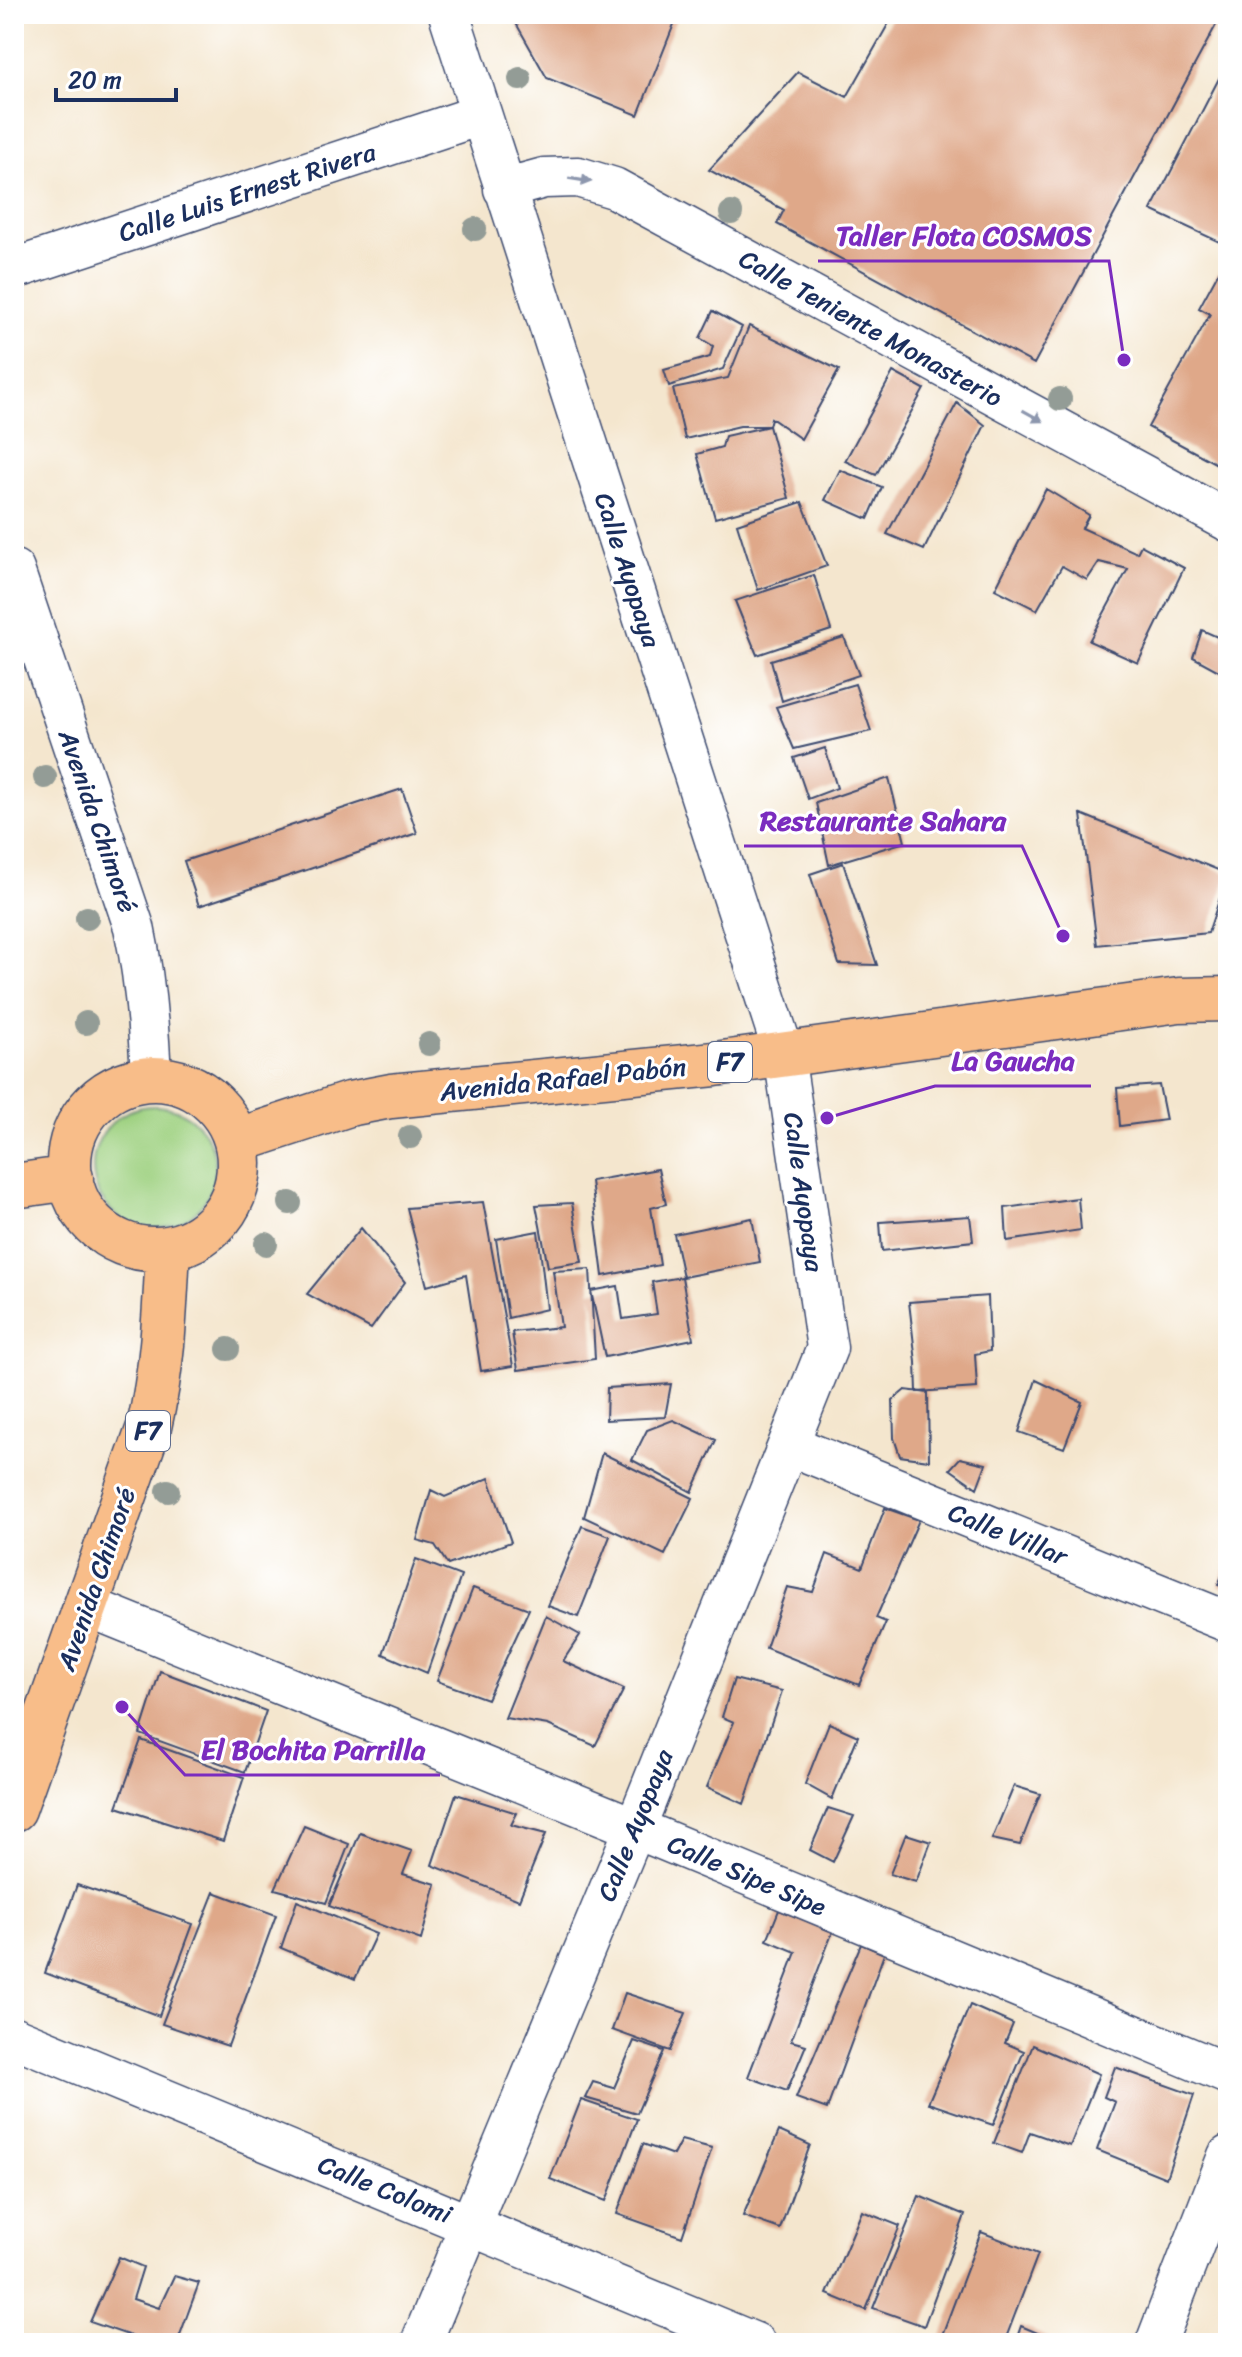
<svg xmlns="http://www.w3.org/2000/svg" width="1242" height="2357" viewBox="0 0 1242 2357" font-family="Sriracha,sans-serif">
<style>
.green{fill:#9fd181;stroke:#5d8070;stroke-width:2}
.building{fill:#dfa889}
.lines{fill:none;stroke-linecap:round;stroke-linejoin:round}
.street-casing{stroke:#3c4a6f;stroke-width:43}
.highway-casing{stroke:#3c4a6f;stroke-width:47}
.street{stroke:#fff;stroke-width:40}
.highway{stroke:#f8bd89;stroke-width:44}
.tree{fill:#939c96}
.oneway{fill:#8d97ae}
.labels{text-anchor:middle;stroke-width:6;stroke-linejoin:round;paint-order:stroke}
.shield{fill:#fff;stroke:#5f6d8e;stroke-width:2}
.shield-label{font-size:24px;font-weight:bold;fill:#1b2f5e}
.street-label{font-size:26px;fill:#1b2f5e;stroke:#fff}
.leader{fill:none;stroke:#7b2cbf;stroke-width:3}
.callout-dot{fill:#7b2cbf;stroke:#fff;stroke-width:3}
.callout-label{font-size:28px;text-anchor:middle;font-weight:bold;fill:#7b2cbf;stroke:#fff;stroke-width:6;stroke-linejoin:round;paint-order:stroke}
</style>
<rect width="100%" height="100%" fill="#fff"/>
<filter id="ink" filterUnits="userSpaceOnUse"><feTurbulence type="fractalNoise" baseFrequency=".0125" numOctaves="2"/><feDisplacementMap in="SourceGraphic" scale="16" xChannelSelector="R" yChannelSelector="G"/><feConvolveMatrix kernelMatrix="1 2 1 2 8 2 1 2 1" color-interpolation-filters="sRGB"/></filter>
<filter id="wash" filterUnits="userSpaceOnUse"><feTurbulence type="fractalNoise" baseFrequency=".006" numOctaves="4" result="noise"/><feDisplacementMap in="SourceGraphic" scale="32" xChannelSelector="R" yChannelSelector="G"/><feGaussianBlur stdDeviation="1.8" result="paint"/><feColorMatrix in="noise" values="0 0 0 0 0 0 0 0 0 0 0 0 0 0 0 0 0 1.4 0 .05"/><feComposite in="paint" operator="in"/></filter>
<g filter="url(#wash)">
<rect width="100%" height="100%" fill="#f4e6ce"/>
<path class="green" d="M93 1167a61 61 0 1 1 122 0a61 61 0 1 1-122 0Z"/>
<g id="blocks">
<path class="building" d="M515 14H678L638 115 547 78 513 18Z
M894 14H1222L1034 364 777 224 784 210 709 170 798 72 847 97Z
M1228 61V246L1151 210Z
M1224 262 1228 264V470L1148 427 1210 314 1199 308Z
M713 311 742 327 723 369 669 386 664 370 710 357 713 346 700 338Z
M749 326 839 370 801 439 771 418 769 426H740L685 439 673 389 728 378Z
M893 372 924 389 876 475 845 461Z
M957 403 985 425 924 550 887 534Z
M769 426 789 498 715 518 697 454 722 447 725 436Z
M840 470 882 487 868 519 825 500Z
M1046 489 1089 515 1082 528 1137 553 1141 545 1184 568 1138 663 1089 641 1128 569 1099 562 1087 580 1062 566 1037 610 995 589Z
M802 502 827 566 758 590 737 524Z
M814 575 831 630 757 655 735 601Z
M1227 620H1228V676L1193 657 1202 630 1222 639Z
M844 637 859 675 782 701 771 660Z
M855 684 871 731 794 749 776 707Z
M825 748 837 788 808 799 794 758Z
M889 778 905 842 829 865 816 803Z
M402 789 417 833 199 906 184 861Z
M1081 814 1228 874 1208 933 1097 945Z
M843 863 877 965 839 964 810 874Z
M1159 1085 1166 1120 1120 1126 1117 1088Z
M658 1169 666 1204 651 1208 660 1265 603 1276 591 1181Z
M1078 1198 1081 1230 1007 1241 1005 1208Z
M483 1202 513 1366 481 1371 466 1275 427 1286 407 1208Z
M572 1203 582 1262 548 1267 536 1205Z
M970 1216 973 1241 882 1251 880 1222Z
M752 1218 760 1262 683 1277 674 1234Z
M361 1228 405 1282 371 1329 307 1294Z
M538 1231 547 1309 508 1318 496 1239Z
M590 1269 595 1359 518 1370 512 1332 561 1327 553 1271Z
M682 1277 693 1339 605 1357 591 1291 618 1286 623 1319 657 1314 652 1282Z
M988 1296 990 1351 975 1354 977 1388 917 1392 916 1362 909 1302Z
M1036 1380 1082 1402 1064 1448 1019 1432Z
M671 1384 665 1417 606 1420 607 1388Z
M905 1390 928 1393 929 1460 900 1456 894 1438 893 1400Z
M673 1420 716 1440 692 1492 632 1460 647 1430Z
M602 1453 693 1498 665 1555 584 1517Z
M960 1458 986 1464 977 1488 950 1469Z
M489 1478 511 1542 448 1565 435 1545 417 1540 431 1490 445 1497Z
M885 1508 919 1520 876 1618 886 1622 859 1685 766 1648 787 1587 813 1592 827 1554 862 1568Z
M582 1526 610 1536 578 1617 548 1606Z
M416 1559 461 1576 427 1673 383 1654Z
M1228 1562V1589L1218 1585Z
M473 1588 529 1609 487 1699 437 1681Z
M546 1616 580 1635 563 1661 624 1689 595 1746 548 1725 505 1718Z
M160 1671 266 1711 245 1772 140 1734Z
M734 1679 782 1691 744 1804 707 1787 734 1722 722 1717Z
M829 1723 858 1736 832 1799 805 1784Z
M141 1740 244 1777 223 1841 117 1807Z
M1014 1786 1040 1794 1020 1845 992 1839Z
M456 1794 517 1813 511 1825 546 1834 519 1900 432 1865Z
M828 1808 854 1816 833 1862 810 1850Z
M304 1826 349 1844 326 1903 275 1889Z
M360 1833 412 1851 403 1874 436 1884 421 1940 329 1906Z
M906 1834 931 1842 916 1882 890 1874Z
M77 1885 193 1924 159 2016 45 1973Z
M214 1892 276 1915 228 2046 162 2024Z
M297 1901 376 1934 355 1979 281 1948Z
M779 1910 833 1931 791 2041 806 2045 787 2091 748 2077 796 1952 767 1940Z
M861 1944 884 1954 827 2109 796 2098Z
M625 1993 686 2013 670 2051 612 2030Z
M970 2005 1013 2024 1005 2043 1024 2051 993 2125 928 2103Z
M634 2041 664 2051 637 2113 585 2098 593 2082 614 2088Z
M1033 2045 1099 2074 1070 2146 1030 2132 1022 2153 994 2143Z
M1115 2067 1194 2095 1166 2178 1097 2150 1115 2102 1104 2097Z
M581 2100 637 2119 606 2201 550 2179Z
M779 2131 810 2145 780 2229 743 2216Z
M681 2140 712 2148 682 2237 617 2214 643 2144 673 2155Z
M919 2196 965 2215 924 2326 873 2308Z
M862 2211 900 2226 866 2310 827 2294Z
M981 2232 1038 2254 1004 2343H939Z
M119 2257 143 2267 133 2299 159 2308 174 2276 199 2283 177 2343H151L90 2322Z
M1021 2326 1061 2343H1015Z"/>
</g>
</g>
<g filter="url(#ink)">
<use href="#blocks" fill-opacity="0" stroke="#3c4a6f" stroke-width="2"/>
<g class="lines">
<defs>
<path id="street" d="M504 189 544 178 578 177 614 188 1228 521
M14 269 480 115
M14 570 134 927C145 978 149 1027 151 1079
M789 1445 1228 1622
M87 1606 635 1828 1228 2074
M14 2037 755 2343
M421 2343 635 1828 827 1348 784 1054 449 14
M1156 2343 1228 2156"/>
<path id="highway" d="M69 1164a85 85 0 1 1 170 0a85 85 0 1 1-170 0Z
M236 1141 349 1104 391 1096 715 1064 1179 1000 1228 999
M14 1186 71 1178
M14 1809 149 1427C163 1366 165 1310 168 1248"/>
</defs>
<use href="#street" class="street-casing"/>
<use href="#highway" class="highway-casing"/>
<use href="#street" class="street"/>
<use href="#highway" class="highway"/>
</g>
<g class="tree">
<circle cx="520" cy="79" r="12"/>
<circle cx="731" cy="213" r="12"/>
<circle cx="475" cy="229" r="12"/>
<circle cx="1060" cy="399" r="12"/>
<circle cx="45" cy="777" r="12"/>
<circle cx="87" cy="918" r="12"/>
<circle cx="86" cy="1023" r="12"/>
<circle cx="429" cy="1044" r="12"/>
<circle cx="410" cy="1137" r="12"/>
<circle cx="290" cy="1203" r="12"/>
<circle cx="266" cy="1244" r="12"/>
<circle cx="228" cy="1349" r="12"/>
<circle cx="168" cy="1491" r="12"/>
</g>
<defs><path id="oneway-solid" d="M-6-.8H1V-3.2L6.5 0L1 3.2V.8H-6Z" transform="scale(2)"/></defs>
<g class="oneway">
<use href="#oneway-solid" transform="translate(580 180) rotate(9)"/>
<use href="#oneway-solid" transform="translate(1033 416) rotate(29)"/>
</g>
</g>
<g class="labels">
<g class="shield">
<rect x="708" y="1042" width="44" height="40" rx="6"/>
<rect x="126" y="1411" width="44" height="40" rx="6"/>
</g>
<g class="shield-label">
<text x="730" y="1070">F7</text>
<text x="148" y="1439">F7</text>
</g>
<g class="street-label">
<text transform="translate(247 192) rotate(-18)" y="9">Calle Luis Ernest Rivera</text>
<text transform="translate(871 328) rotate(29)" y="9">Calle Teniente Monasterio</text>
<text transform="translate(628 570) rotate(72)" y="9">Calle Ayopaya</text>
<text transform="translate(98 821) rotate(71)" y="9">Avenida Chimoré</text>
<text transform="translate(563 1079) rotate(-6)" y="9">Avenida Rafael Pabón</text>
<text transform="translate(804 1192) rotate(82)" y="9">Calle Ayopaya</text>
<text transform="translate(1008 1534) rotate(22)" y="9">Calle Villar</text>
<text transform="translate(96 1579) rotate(-71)" y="9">Avenida Chimoré</text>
<text transform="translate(635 1825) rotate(-68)" y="9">Calle Ayopaya</text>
<text transform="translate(747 1875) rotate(23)" y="9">Calle Sipe Sipe</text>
<text transform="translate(385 2189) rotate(22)" y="9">Calle Colomi</text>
</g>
</g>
<path class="leader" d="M1124 360L1109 261H818M1063 936L1022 846H744M827 1118L935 1086H1091M122 1707L185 1775H440"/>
<g class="callout-dot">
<circle cx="1124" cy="360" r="8"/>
<circle cx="1063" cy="936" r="8"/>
<circle cx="827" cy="1118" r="8"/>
<circle cx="122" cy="1707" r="8"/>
</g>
<g class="callout-label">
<text x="964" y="245">Taller Flota COSMOS</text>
<text x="883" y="830">Restaurante Sahara</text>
<text x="1013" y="1070">La Gaucha</text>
<text x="313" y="1759">El Bochita Parrilla</text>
</g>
<rect width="1242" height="2357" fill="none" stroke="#fff" stroke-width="48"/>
<path d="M56 88v12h120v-12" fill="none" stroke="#1b2f5e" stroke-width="4"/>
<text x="68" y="88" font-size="24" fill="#1b2f5e" stroke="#ffffff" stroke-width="6" paint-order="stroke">20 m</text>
</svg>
